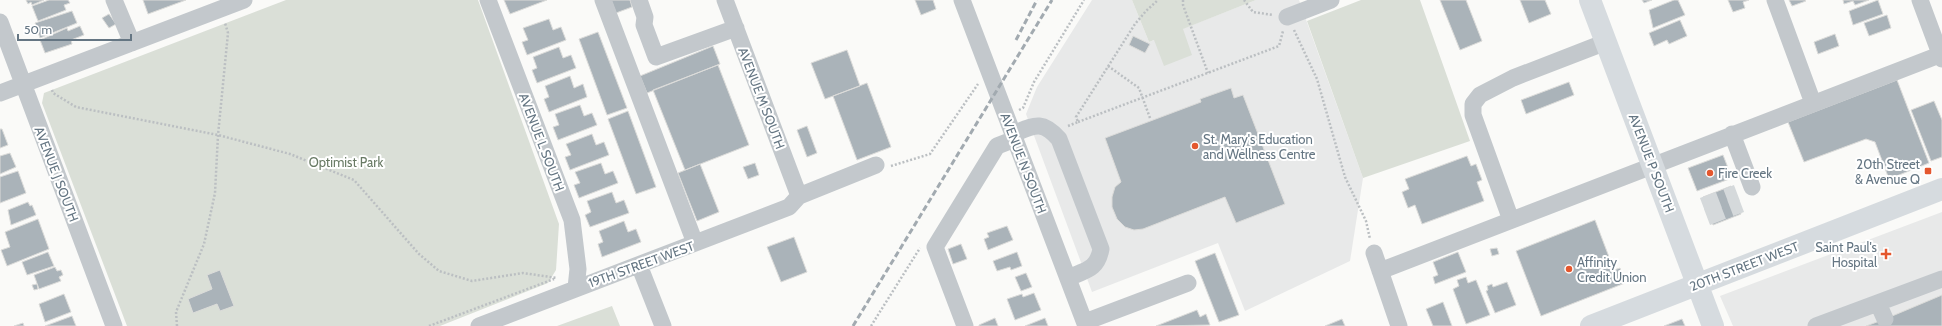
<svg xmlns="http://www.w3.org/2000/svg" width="1942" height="326" viewBox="0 0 1942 326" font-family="Cabin,sans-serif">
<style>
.built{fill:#e8e9e9}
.green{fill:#dadfd7}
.building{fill:#aab3b9;stroke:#dcdcda}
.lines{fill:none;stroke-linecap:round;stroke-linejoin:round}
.minor-tunnel{stroke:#d5d9db;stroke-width:17;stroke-dasharray:17 8;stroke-linecap:butt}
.path{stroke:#bbbfc2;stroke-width:2.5;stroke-dasharray:2 2;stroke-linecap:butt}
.minor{stroke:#c3c8cc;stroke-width:17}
.major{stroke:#d6dbdf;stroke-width:22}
.rail{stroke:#a2aab0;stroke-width:3;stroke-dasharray:6 3;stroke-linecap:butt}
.poi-dot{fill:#e4572e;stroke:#fff;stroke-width:1.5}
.labels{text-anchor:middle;stroke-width:4;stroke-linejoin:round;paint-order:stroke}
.street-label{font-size:13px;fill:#657683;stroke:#fff}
.poi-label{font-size:13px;fill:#657683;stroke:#fff;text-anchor:start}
.park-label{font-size:13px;fill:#687a64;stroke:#fff}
</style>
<rect width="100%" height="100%" fill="#fafaf8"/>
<path class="built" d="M1092 0H1132L1149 42 1256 0H1299L1363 178 1350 261 1245 311 1218 243 1092 292 1026 114 1037 87Z
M1942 212V326H1733L1720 296Z"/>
<path class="green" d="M286 0H478L559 224 556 270 548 283 440 326H127L42 103 44 93Z
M1132 0H1256L1183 29 1192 55 1164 66 1154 40 1149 42Z
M1361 0H1420L1470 141 1363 178 1307 21Z
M612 306 620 326H557Z"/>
<path class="building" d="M26 0H44L32 5 31 2 28 4Z
M49 0H68L70 3 64 5 66 10 38 21 32 6Z
M143 0H186L148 14Z
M504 0H547L510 14Z
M611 0H630L632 7 616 13Z
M915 0H933L936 9 921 15Z
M1440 0H1466L1482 41 1460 50Z
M1520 0H1545L1551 14 1529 23Z
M1642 0H1652L1644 3Z
M1674 0H1678L1685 15 1653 28 1649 10Z
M1728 0H1749L1743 2 1745 8 1733 12Z
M1789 0H1805L1806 1 1792 6Z
M1843 0H1869L1855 5 1853 1 1844 4Z
M1878 0 1883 14 1853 25 1849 11Z
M72 11 77 23 40 38 35 23Z
M109 14 116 24 109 28 102 18Z
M1887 15 1891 28 1869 36 1864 23Z
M549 19 553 30 561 27 566 40 527 55 522 42 528 40 523 28Z
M1680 20 1687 36 1669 44 1667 40 1654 46 1649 33Z
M80 26 84 35 71 40 72 44 45 53 40 40 67 28 68 31Z
M598 32 627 108 607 115 579 39Z
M1835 34 1839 46 1818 54 1814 42Z
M1133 36 1150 44 1145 53 1129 45Z
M713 46 720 64 647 93 640 76Z
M559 47 563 58 571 55 576 68 537 83 532 70 537 68 533 57Z
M847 50 860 86 825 99 811 63Z
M718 65 749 145 685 170 653 90Z
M570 76 574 88 583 84 587 97 549 112 544 99 549 97 545 86Z
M1897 80 1929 163 1889 179 1875 142 1866 139 1804 162 1788 122Z
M1569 82 1574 95 1526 114 1521 100Z
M867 83 891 147 857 160 833 96Z
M1231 88 1234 98 1243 95 1285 204 1236 223 1225 197 1143 229 1134 230 1125 227 1117 219 1112 207V197L1115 187 1121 182 1105 138 1201 102 1200 99Z
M1934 101 1942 120V157L1931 161 1911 110Z
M580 105 584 116 592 113 597 125 558 140 553 127 559 125 555 114Z
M628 111 656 187 636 194 608 119Z
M807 126 817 153 807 157 797 130Z
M0 129H2L8 145 0 148Z
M592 134 596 145 604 142 609 155 570 170 565 157 571 155 566 144Z
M10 153 16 167 0 174V156Z
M1723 155 1732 178 1697 191 1688 168Z
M1467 156 1471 166 1476 164 1482 180 1477 182 1484 201 1422 224 1415 205 1408 208 1402 192 1409 189 1405 179Z
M601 163 605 174 613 171 618 183 579 198 574 185 580 183 575 172Z
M755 163 759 175 748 179 743 167Z
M700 164 719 212 697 221 678 173Z
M18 171 26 193 0 203V177Z
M1731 186 1741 214 1713 225 1703 197Z
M612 192 616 203 624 200 629 213 590 227 585 215 591 212 587 201Z
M28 202 30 206 32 205 36 215 11 225 8 210Z
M38 219 49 249 7 266 1 250 10 247 5 232Z
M1595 220 1614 270 1620 268 1625 283 1541 316 1516 251Z
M624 221 628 232 636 229 641 242 602 257 598 244 603 242 599 231Z
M1007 226 1013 240 988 250 984 239 989 237 987 233Z
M794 237 807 272 781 282 767 247Z
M961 244 967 259 953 264 948 249Z
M1497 248 1499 254 1492 256 1490 249Z
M48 252 54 266 27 275 22 262Z
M1017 252 1022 266 1011 270 1010 267 997 271 993 261Z
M1458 252 1466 272 1435 284 1433 277 1438 275 1433 262Z
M1215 253 1239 315 1219 322 1195 261Z
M55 267 57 271 61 270 63 275 59 277 61 281 39 289 34 275Z
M220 270 234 306 220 311 217 304 193 313 188 299 212 289 207 275Z
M1026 273 1032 287 1021 291 1015 277Z
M1466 277 1468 283 1476 280 1490 315 1466 324 1453 289 1459 286 1457 280Z
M1507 282 1516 305 1495 313 1486 291 1488 290 1487 286 1492 284 1493 287Z
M37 284 38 289 34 290 32 285Z
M1034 293 1041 310 1015 320 1007 299 1022 294 1023 297Z
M64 294 71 312 45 322 39 304Z
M1942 295V326H1866L1885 319Z
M1443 302 1452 326H1433L1426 309Z
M1197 310 1200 317 1206 314 1210 325 1156 326Z
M72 316 76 326H45Z
M995 318 998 326H979V325Z
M1045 318 1048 326H1025Z
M1342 319 1345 326H1325Z
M1682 319 1685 326H1664Z
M23 323 24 326H14Z"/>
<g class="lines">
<path class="minor-tunnel" d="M1703 206 1737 193
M1707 217 1741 204"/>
<path class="path" d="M1183 0V5L1208 73
M1244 0 1253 12 1273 15
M1294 30 1317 79 1345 177 1366 221 1370 239
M1108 66 1139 88 1150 118
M52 90 53 93 76 107 218 135 290 154 354 180 419 254 439 271 472 281 523 273 557 278
M1019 110 1023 108 1034 82 1084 0
M1078 122 1279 46 1283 31
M1068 126 1078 122 1076 117 1135 24 1146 11 1158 0
M891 166 930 154 978 84
M177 326 176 312 204 244 215 193 218 135 228 33 225 23
M429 326 554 279
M871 326 920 248"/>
<path class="minor" d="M114 0 132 43
M488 0 572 220 578 269 576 288
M603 0 695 243
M639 0 645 17 644 25 656 57 736 28
M725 0 799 196
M962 0 1086 326
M1775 0 1813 103
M1920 0 1942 59
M1287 17 1331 0
M0 22 114 326
M0 93 244 0
M1013 134C1035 125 1042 120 1059 139L1101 249C1097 270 1086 270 1068 278
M1732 134 1752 187
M1511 220 1473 115V104L1480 95 1513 78 1606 42
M1374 253 1399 326
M639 265 663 326
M1380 271 1942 54
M1878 303 1885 319
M1085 322 1188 283
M479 326 789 207 799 196 876 165
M965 326 935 247 997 146 1015 139
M1816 326 1942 279"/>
<path class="major" d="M1590 0 1713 326
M1591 326 1942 189"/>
<path class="rail" d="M1016 40 1037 0
M853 326 1052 0"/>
</g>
<g class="poi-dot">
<circle cx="1195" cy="146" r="4"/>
<rect x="1924" y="167" width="8" height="8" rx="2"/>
<circle cx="1710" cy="173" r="4"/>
<path d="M1884 248h4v4h4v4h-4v4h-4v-4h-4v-4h4z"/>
<circle cx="1569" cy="269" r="4"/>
</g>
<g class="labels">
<g class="street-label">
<text transform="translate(762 98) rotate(69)" y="5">AVENUE M SOUTH</text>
<text transform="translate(542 142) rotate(69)" y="5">AVENUE L SOUTH</text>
<text transform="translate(1024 163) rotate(69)" y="5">AVENUE N SOUTH</text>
<text transform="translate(1652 163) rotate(69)" y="5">AVENUE P SOUTH</text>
<text transform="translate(57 174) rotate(69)" y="5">AVENUE J SOUTH</text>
<text transform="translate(641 264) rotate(-20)" y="5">19TH STREET WEST</text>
<text transform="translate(1744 266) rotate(-21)" y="5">20TH STREET WEST</text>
</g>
<g class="poi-label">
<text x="1203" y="144">St. Mary's Education<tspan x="1203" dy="15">and Wellness Centre</tspan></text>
<text x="1920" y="169" text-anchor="end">20th Street<tspan x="1920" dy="15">&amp; Avenue Q</tspan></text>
<text x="1718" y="178">Fire Creek</text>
<text x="1877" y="252" text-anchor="end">Saint Paul's<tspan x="1877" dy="15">Hospital</tspan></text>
<text x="1577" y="267">Affinity<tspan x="1577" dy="15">Credit Union</tspan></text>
</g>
<g class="park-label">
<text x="346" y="167">Optimist Park</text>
</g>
</g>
<path d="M18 34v6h113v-6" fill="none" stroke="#657683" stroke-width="2"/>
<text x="24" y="34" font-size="12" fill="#657683" stroke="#ffffff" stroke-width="3" paint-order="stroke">50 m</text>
</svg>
